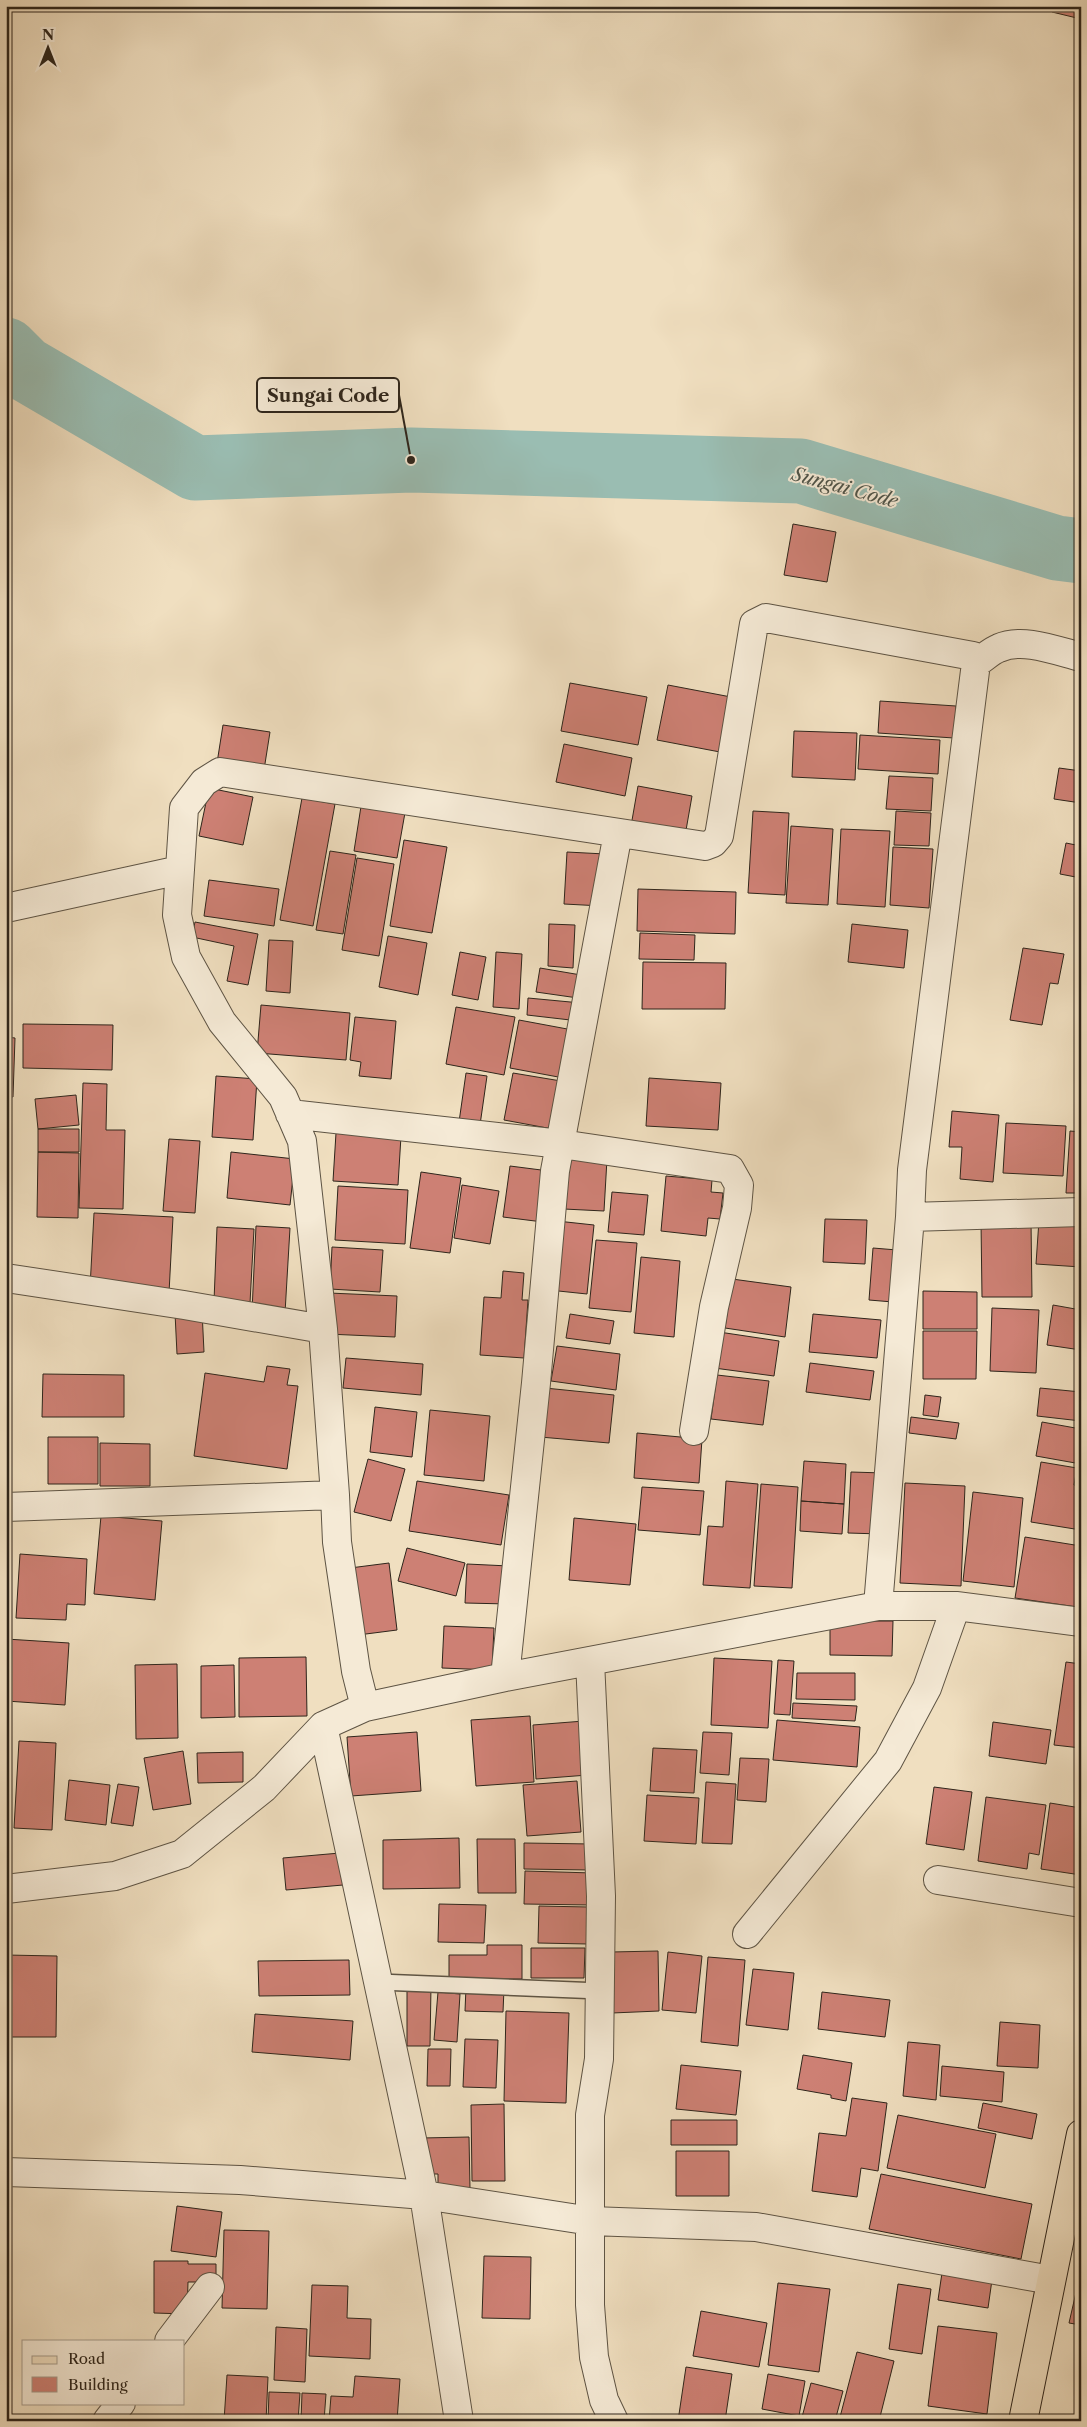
<svg xmlns="http://www.w3.org/2000/svg" width="1087" height="2427" viewBox="0 0 1087 2427" font-family="'Libre Caslon Text',serif">
<style>
.lines{fill:none;stroke-linecap:round;stroke-linejoin:round}
.river{stroke:#9abdb2;stroke-width:65}
.building{fill:#cd8074;stroke:#2e251b}
.service-casing{stroke:#5e5444;stroke-width:18}
.minor-casing{stroke:#5e5444;stroke-width:30}
.primary-casing{stroke:#2e251b;stroke-width:30}
.service{stroke:#f5ead6;stroke-width:15}
.minor{stroke:#f5ead6;stroke-width:28}
.primary{stroke:#f0dfc0;stroke-width:28}
.labels{text-anchor:middle;stroke-width:4;stroke-linejoin:round;paint-order:stroke}
.water-label{font-size:19px;font-style:italic;fill:#4e5348;stroke:#f5ead6}
.leader{fill:none;stroke:#2e251b;stroke-width:2}
.callout-dot{fill:#2e251b;stroke:#f5ead6;stroke-width:2}
.callout{fill:#f5ead6;stroke:#2e251b;stroke-width:2}
.callout-label{font-size:19px;text-anchor:middle;font-weight:bold;fill:#2e251b}
</style>
<rect width="100%" height="100%" fill="#f0dfc0"/>
<filter id="stains"><feTurbulence type="fractalNoise" baseFrequency=".004" numOctaves="4"/><feColorMatrix values="0 0 0 0 .2 0 0 0 0 .09 0 0 0 0 .02 0 0 0 .5 -.17"/></filter>
<radialGradient id="worn" r=".72"><stop offset=".6" stop-color="#630" stop-opacity="0"/><stop offset="1" stop-color="#630" stop-opacity=".3"/></radialGradient>
<g class="lines">
<path class="river" d="M6 350 24 368 195 468 411 460 801 471 1057 548 1081 551"/>
</g>
<path class="building" d="M1053 6H1081V19L1052 12Z
M793 524 836 532 827 582 784 575Z
M570 683 647 697 638 745 561 731Z
M668 685 731 697 720 752 657 740Z
M880 701 956 706 954 738 878 733Z
M223 725 270 732 264 770 217 763Z
M794 731 857 733 855 780 792 777Z
M860 735 940 740 938 774 858 769Z
M564 744 632 758 625 796 556 782Z
M1059 768 1081 771V803L1054 799Z
M889 776 933 778 931 811 886 809Z
M638 786 692 796 685 836 631 826Z
M209 788 253 797 243 845 199 836Z
M302 798 335 804 313 926 280 920Z
M362 800 406 807 397 858 354 851Z
M753 811 789 813 785 895 748 893Z
M896 811 931 813 929 846 894 845Z
M791 826 833 829 828 905 786 903Z
M841 829 890 831 885 907 837 904Z
M404 840 447 847 432 933 390 926Z
M1066 843 1081 846V878L1060 874Z
M893 847 933 849 929 908 890 905Z
M330 851 356 855 343 934 316 930Z
M567 852 605 854 602 906 564 904Z
M357 858 394 864 379 956 342 950Z
M209 880 279 889 274 926 204 916Z
M638 889 736 892 735 934 637 931Z
M195 922 258 934 248 985 227 981 234 946 192 937Z
M549 924 575 925 573 968 548 966Z
M852 924 908 930 904 968 848 962Z
M640 933 695 935 694 960 639 959Z
M388 936 427 943 418 995 379 987Z
M269 940 293 941 290 993 266 991Z
M1023 948 1064 954 1058 984 1050 983 1042 1025 1010 1020Z
M460 952 486 957 478 1000 452 995Z
M496 952 522 954 519 1009 493 1007Z
M643 962 726 963 725 1009H642Z
M540 968 581 975 578 998 536 992Z
M528 998 581 1003 579 1021 527 1015Z
M261 1005 350 1013 346 1060 257 1053Z
M456 1007 515 1017 504 1075 446 1064Z
M355 1017 396 1021 391 1079 359 1076 361 1062 350 1060Z
M519 1020 578 1031 569 1079 510 1068Z
M23 1024 113 1025 112 1070 23 1068Z
M6 1037 15 1038 13 1097 6 1096Z
M466 1073 487 1076 480 1125 459 1122Z
M513 1073 567 1082 558 1130 504 1120Z
M216 1076 257 1079 253 1140 212 1137Z
M649 1078 721 1083 718 1130 646 1126Z
M83 1083 107 1084 106 1130H125L123 1209 79 1208Z
M76 1095 79 1125 38 1129 35 1099Z
M952 1111 999 1115 993 1182 960 1179 962 1147H949Z
M1006 1123 1066 1126 1063 1176 1003 1173Z
M38 1129H79V1152H38Z
M1070 1131 1081 1132V1193H1066Z
M336 1133 401 1136 398 1185 333 1181Z
M169 1139 200 1141 195 1213 163 1211Z
M38 1152 79 1153 78 1218 37 1217Z
M231 1152 295 1159 290 1205 227 1198Z
M567 1156 607 1159 604 1211 564 1209Z
M510 1166 549 1171 543 1222 503 1217Z
M421 1172 461 1178 450 1253 410 1248Z
M666 1176 712 1180 711 1192 723 1193 720 1219 708 1218 706 1236 661 1231Z
M462 1185 499 1191 490 1244 454 1238Z
M338 1186 408 1190 405 1244 335 1240Z
M612 1192 648 1195 644 1235 608 1232Z
M94 1213 173 1217 169 1293 90 1288Z
M825 1219 867 1220 865 1264 823 1262Z
M1039 1220 1081 1222V1267L1036 1264Z
M557 1221 594 1225 587 1294 549 1290Z
M1031 1221 1032 1297H982L981 1222Z
M256 1226 290 1228 285 1313 252 1311Z
M217 1227 254 1229 250 1303 214 1301Z
M596 1240 637 1243 631 1312 589 1308Z
M332 1247 383 1250 380 1292 330 1289Z
M873 1248 897 1250 893 1302 869 1300Z
M641 1257 680 1261 674 1337 634 1333Z
M503 1271 524 1273 522 1300H528L524 1358 480 1355 484 1297 501 1298Z
M732 1279 791 1287 785 1337 725 1328Z
M923 1291 977 1292V1329H923Z
M329 1293 397 1296 395 1337 327 1334Z
M1053 1305 1081 1310V1350L1047 1345Z
M992 1308 1039 1310 1036 1373 990 1371Z
M202 1311 204 1352 177 1354 175 1313Z
M570 1314 614 1321 610 1344 566 1338Z
M813 1314 881 1320 877 1358 809 1352Z
M923 1331H977L976 1379H923Z
M719 1332 779 1341 774 1376 714 1368Z
M557 1346 620 1354 616 1390 551 1381Z
M346 1358 423 1364 421 1395 343 1388Z
M810 1363 874 1371 870 1400 806 1392Z
M267 1366 290 1369 287 1385 298 1386 287 1469 194 1456 205 1373 264 1382Z
M43 1374 124 1375V1417H42Z
M717 1375 769 1381 763 1425 711 1419Z
M545 1388 614 1395 609 1443 540 1437Z
M1040 1388 1081 1392V1421L1037 1416Z
M925 1395 941 1397 938 1417 923 1415Z
M375 1407 417 1412 412 1457 370 1452Z
M430 1410 490 1416 484 1481 424 1475Z
M911 1417 959 1423 956 1439 909 1433Z
M1042 1422 1081 1429V1464L1036 1456Z
M637 1433 702 1439 699 1483 634 1478Z
M48 1437H98V1484H48Z
M100 1443 150 1444V1486H100Z
M368 1459 405 1469 391 1521 354 1512Z
M804 1461 846 1464 844 1504 801 1501Z
M1041 1462 1077 1468 1074 1485 1081 1486V1530L1031 1522Z
M851 1472 884 1473 881 1534 848 1533Z
M417 1481 509 1495 501 1545 409 1531Z
M726 1481 758 1484 750 1588 703 1585 708 1526 723 1527Z
M905 1483 965 1486 961 1586 900 1583Z
M761 1484 798 1487 792 1588 754 1586Z
M642 1487 704 1491 700 1535 638 1530Z
M973 1492 1023 1498 1014 1587 963 1581Z
M801 1501 844 1504 842 1534 800 1531Z
M101 1516 162 1521 155 1600 94 1594Z
M574 1518 636 1524 630 1585 569 1580Z
M1025 1537 1081 1546V1586L1077 1607 1015 1598Z
M407 1548 465 1563 456 1596 398 1581Z
M20 1554 87 1559 85 1605 67 1604 66 1620 16 1618Z
M389 1563 397 1630 358 1635 350 1568Z
M467 1564 509 1566 508 1604 465 1603Z
M830 1621H893L892 1656 830 1655Z
M444 1626 494 1628 492 1670 442 1668Z
M6 1639 69 1643 65 1705 6 1701Z
M306 1657 307 1716 239 1717V1658Z
M714 1658 772 1661 768 1728 711 1725Z
M778 1660 794 1661 790 1715 774 1714Z
M1066 1662 1081 1664V1748L1054 1745Z
M177 1664 178 1738 136 1739 135 1665Z
M234 1665 235 1717 201 1718V1666Z
M797 1673H855V1700L796 1699Z
M793 1703 857 1706 855 1721 792 1718Z
M530 1716 534 1782 476 1786 471 1720Z
M777 1720 860 1727 857 1767 773 1760Z
M584 1721 588 1775 536 1779 533 1725Z
M993 1722 1051 1730 1046 1764 989 1756Z
M417 1732 421 1791 351 1796 347 1737Z
M703 1732 732 1733 729 1775 700 1773Z
M19 1741 56 1743 52 1830 14 1828Z
M653 1748 697 1750 694 1793 650 1791Z
M183 1751 191 1804 153 1810 144 1758Z
M243 1752V1782L198 1783 197 1753Z
M740 1758 769 1759 766 1802 737 1800Z
M69 1780 110 1785 106 1825 65 1820Z
M577 1781 581 1832 527 1836 523 1785Z
M706 1782 736 1784 732 1844 702 1843Z
M118 1784 139 1787 133 1826 111 1823Z
M934 1787 972 1792 964 1850 926 1844Z
M647 1795 699 1798 696 1844 644 1841Z
M986 1797 1046 1805 1039 1855 1029 1853 1027 1869 978 1861Z
M1050 1803 1081 1808V1875L1041 1869Z
M459 1838 460 1888 383 1889V1840Z
M477 1839H515L516 1893H478Z
M524 1843 592 1844 591 1870 524 1869Z
M340 1853 343 1885 286 1890 283 1858Z
M525 1871 593 1873 592 1905 524 1904Z
M439 1904 486 1905 484 1943 438 1942Z
M539 1906 588 1907V1944L538 1943Z
M487 1945H522V1979H449V1955H487Z
M531 1948H585L584 1978H531Z
M658 1951 659 2011 612 2013 611 1952Z
M668 1952 702 1956 696 2013 662 2010Z
M6 1955 57 1956 56 2037H6Z
M708 1957 745 1960 738 2046 701 2042Z
M349 1960 350 1995 259 1996 258 1961Z
M753 1969 794 1973 788 2030 746 2025Z
M407 1985 431 1986 430 2046H407Z
M466 1987 504 1989 503 2012 465 2011Z
M438 1992 460 1994 457 2042 434 2040Z
M822 1992 890 2000 885 2037 818 2029Z
M506 2011 569 2013 566 2103 504 2101Z
M255 2014 353 2021 350 2060 252 2052Z
M1000 2022 1040 2025 1038 2068 997 2066Z
M465 2039 498 2040 496 2088 463 2087Z
M908 2042 940 2045 936 2100 903 2096Z
M428 2049H451L450 2086H427Z
M803 2055 852 2063 846 2101 831 2098V2095L797 2089Z
M681 2065 741 2071 736 2115 676 2109Z
M942 2066 1004 2072 1002 2102 940 2096Z
M852 2098 887 2103 878 2171 861 2168 857 2197 812 2191 819 2133 846 2136Z
M983 2103 1037 2114 1032 2139 978 2128Z
M504 2104 505 2181H472L471 2105Z
M898 2115 996 2134 985 2188 887 2168Z
M671 2120H737V2145H671Z
M469 2137 470 2189H438V2174H422V2138Z
M676 2151H729V2196H676Z
M881 2174 1032 2204 1021 2259 869 2229Z
M177 2206 222 2212 216 2257 171 2251Z
M224 2230 269 2231 267 2309 222 2308Z
M484 2256 531 2257 530 2319 482 2318Z
M154 2261H188V2264H216V2282H188L187 2314 154 2313Z
M943 2266 993 2273 988 2308 938 2300Z
M778 2283 830 2289 819 2372 768 2365Z
M898 2284 931 2289 922 2354 889 2349Z
M312 2285 348 2286 347 2318 371 2319 370 2359 309 2356Z
M1077 2288 1081 2289V2325L1069 2323Z
M701 2311 767 2323 759 2367 693 2356Z
M938 2326 997 2333 987 2414 928 2406Z
M276 2327 307 2329 305 2382 274 2380Z
M857 2352 894 2361 879 2421H839Z
M686 2367 732 2374 725 2421H678Z
M768 2374 805 2381 799 2416 762 2409Z
M227 2375 268 2377 266 2421H224Z
M355 2376 400 2379 397 2421H329L331 2396 353 2397Z
M811 2383 843 2391 835 2421H801Z
M269 2392 300 2393 298 2421H268Z
M302 2393 326 2394 324 2421H301Z"/>
<g class="lines">
<defs>
<path id="service" d="M379 1982 600 1991"/>
<path id="minor" d="M976 663C984 658 991 651 999 648 1023 637 1057 651 1081 657
M6 908 180 870
M290 1114 561 1144 730 1169 739 1185 737 1208 714 1307 694 1431
M6 1278 184 1305 323 1329
M6 1507 335 1495
M878 1606 910 1217
M590 1661 601 1896 599 2059 590 2115V2305L594 2357 604 2400 614 2421
M505 1677 536 1383 555 1171 618 833
M365 1707 356 1671 337 1542 335 1495 323 1329 302 1141 283 1097 222 1022 186 957 177 915 184 808 204 782 220 772 705 846 713 843 719 836 754 624 766 618 973 656 976 663 912 1170 910 1217 1081 1212
M323 1726 424 2195 459 2421
M938 1880 1081 1903
M6 1889 115 1876 182 1854 264 1788 323 1726 365 1707 505 1677 878 1606H956L1081 1622
M747 1934 888 1761 927 1688 956 1606
M6 2172 240 2180 424 2195 591 2221 756 2227 1051 2280
M169 2341 210 2287
M107 2421 121 2403"/>
<path id="primary" d="M1023 2421 1081 2134"/>
</defs>
<use href="#service" class="service-casing"/>
<use href="#minor" class="minor-casing"/>
<use href="#primary" class="primary-casing"/>
<use href="#service" class="service"/>
<use href="#minor" class="minor"/>
<use href="#primary" class="primary"/>
</g>
<g class="labels">
<g class="water-label">
<text transform="translate(845 487) rotate(15)" y="7">Sungai Code</text>
</g>
</g>
<path class="leader" d="M411 460L399 395"/>
<circle class="callout-dot" cx="411" cy="460" r="5"/>
<rect class="callout" x="257" y="378" width="142" height="34" rx="5"/>
<g class="callout-label">
<text x="328" y="402">Sungai Code</text>
</g>
<rect width="1087" height="2427" fill="none" stroke="#f0dfc0" stroke-width="25"/>
<rect x="8" y="8" width="1072" height="2412" fill="none" stroke="#2e251b" stroke-width="2.5"/>
<rect x="12" y="12" width="1062" height="2402" fill="none" stroke="#2e251b"/>
<rect x="22" y="2340" width="162" height="65" fill="#f5ead6" stroke="#a59b8b"/>
<rect x="32" y="2356" width="25" height="8" fill="#f0dfc0" stroke="#a59b8b"/>
<text x="68" y="2364" font-size="15" fill="#2e251b">Road</text>
<rect x="32" y="2377" width="25" height="15" fill="#cd8074" stroke="#a59b8b"/>
<text x="68" y="2390" font-size="15" fill="#2e251b">Building</text>
<g transform="translate(48 48)" stroke="#f5ead6" stroke-width="4" paint-order="stroke">
<path d="M0-4L9 19L0 12L-9 19Z" fill="#2e251b"/>
<text y="-8" font-size="14" font-weight="bold" text-anchor="middle" fill="#2e251b">N</text>
</g>
<rect width="100%" height="100%" filter="url(#stains)"/>
<rect width="100%" height="100%" fill="url(#worn)"/>
</svg>
